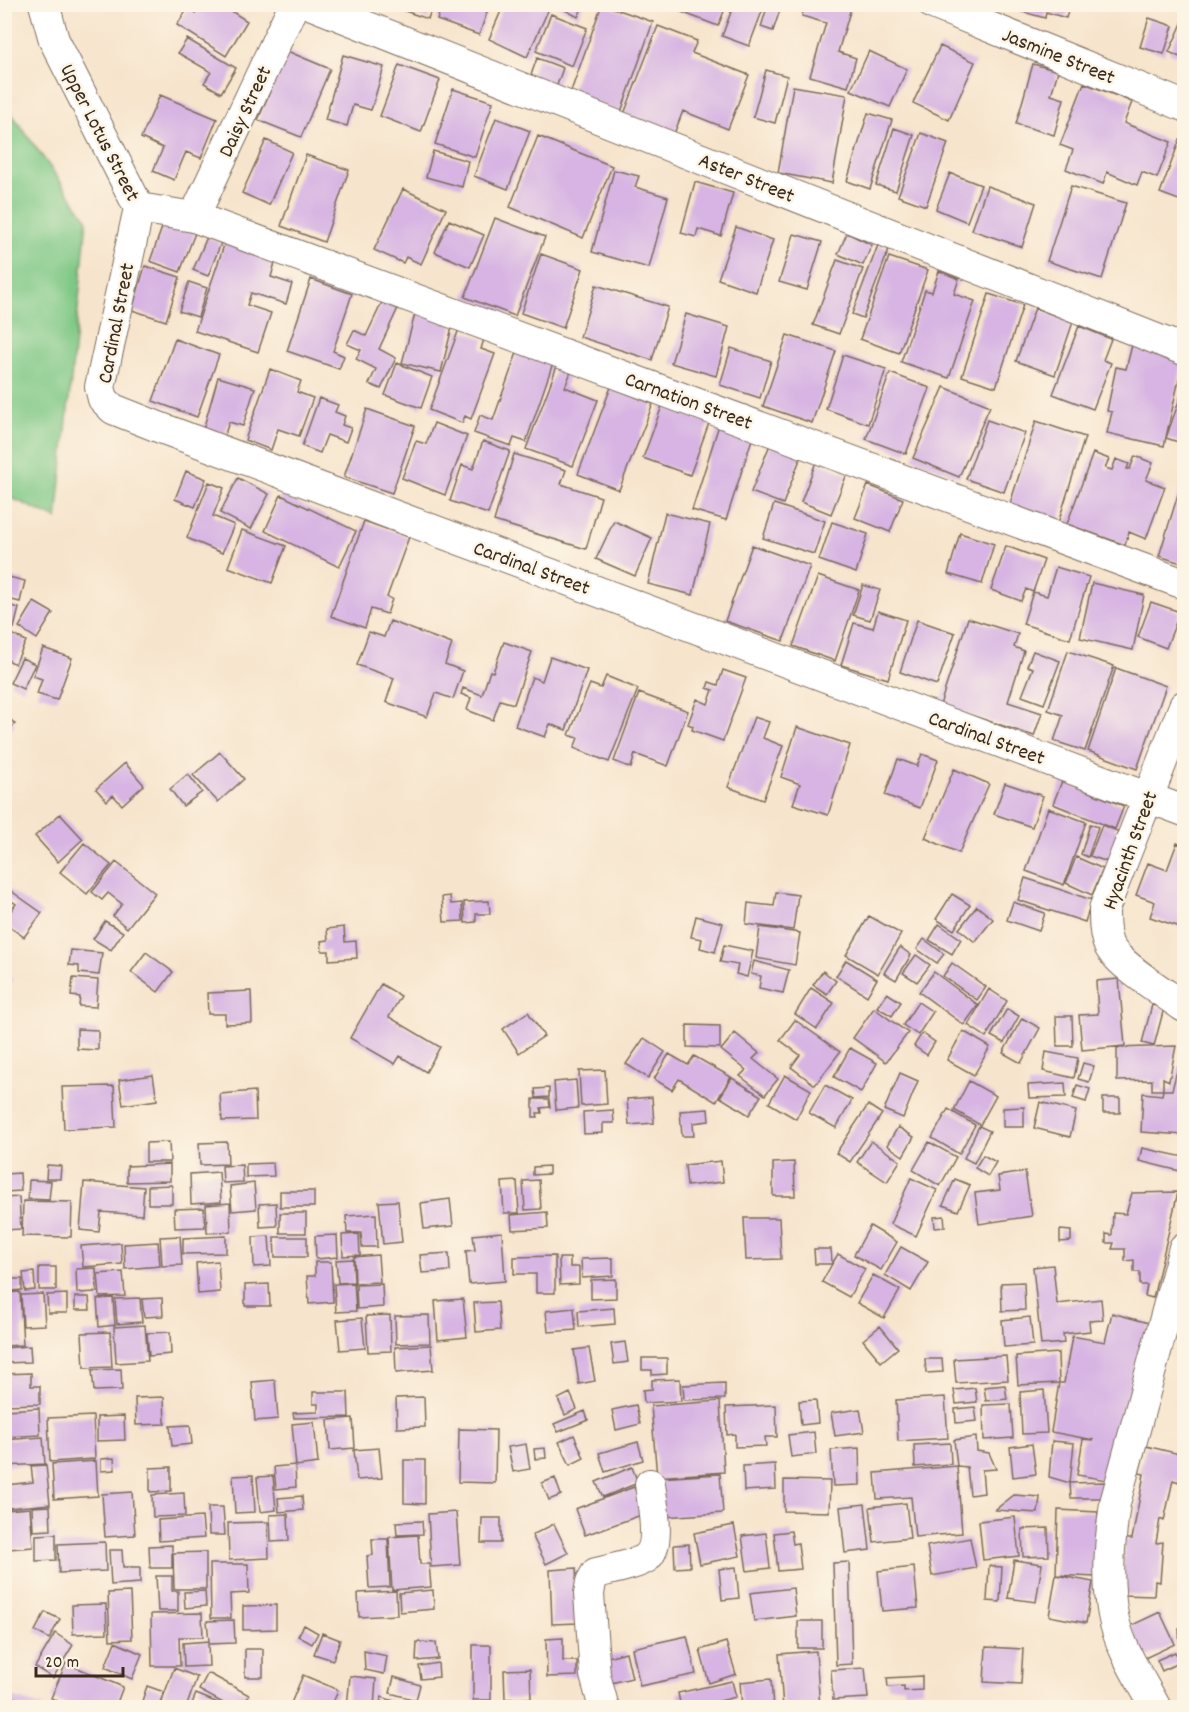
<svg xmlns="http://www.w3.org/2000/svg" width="1189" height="1712" viewBox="0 0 1189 1712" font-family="Dekko,sans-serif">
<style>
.green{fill:#7ec885;stroke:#5c7952;stroke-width:1.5}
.building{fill:#d7b4e3}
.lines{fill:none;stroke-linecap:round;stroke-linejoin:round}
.minor-casing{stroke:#7d6b5b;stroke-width:32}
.minor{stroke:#fff;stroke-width:30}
.labels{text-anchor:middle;stroke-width:5;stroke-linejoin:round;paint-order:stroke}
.street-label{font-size:21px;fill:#3b2a1e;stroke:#fcf5e5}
</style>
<rect width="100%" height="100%" fill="#fcf5e5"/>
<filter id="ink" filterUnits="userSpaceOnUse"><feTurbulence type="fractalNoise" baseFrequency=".0167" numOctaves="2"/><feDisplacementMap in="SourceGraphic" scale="12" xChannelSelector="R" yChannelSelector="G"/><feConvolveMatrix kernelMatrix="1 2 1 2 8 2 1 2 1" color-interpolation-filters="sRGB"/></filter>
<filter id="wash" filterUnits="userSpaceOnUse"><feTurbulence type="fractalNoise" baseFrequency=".008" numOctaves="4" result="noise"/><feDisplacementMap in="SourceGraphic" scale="24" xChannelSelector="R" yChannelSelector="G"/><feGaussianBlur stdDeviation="1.35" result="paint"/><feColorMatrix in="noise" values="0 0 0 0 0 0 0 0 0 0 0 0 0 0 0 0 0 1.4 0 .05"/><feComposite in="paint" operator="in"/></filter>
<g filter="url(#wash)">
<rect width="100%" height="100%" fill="#f7e4cc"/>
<path class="green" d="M4 103 87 219 57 519 5 495Z"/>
<g id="blocks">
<path class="building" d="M202 4H220L247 21 226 56 177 25 188 8 196 13Z
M401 4H433L428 19 399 9Z
M442 4H490L479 35 437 20Z
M504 4H551L527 57 489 39Z
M554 4H584L578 17Z
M602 4 653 22 621 112 570 94Z
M672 4H727L718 26 671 8Z
M734 4H751L763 9 749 46 722 36Z
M768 4H782L773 31 761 27Z
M805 4H838L851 8 838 52 856 58 848 87 810 76 826 23 802 16Z
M1018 4H1070L1066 18 1046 12 1045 18 1016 10Z
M551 14 587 28 572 66 536 51Z
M1149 18 1173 26 1164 54 1140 47Z
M1184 19V59L1169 52Z
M658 26 697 41 692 53 749 75 728 129 683 111 674 134 624 114Z
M187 39 236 68 221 93 204 83 211 72 178 53Z
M940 46 975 62 949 120 913 103Z
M287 51 330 69 301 137 258 120Z
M869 51 907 69 890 107 851 90Z
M343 55 384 67 371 110 353 105 347 126 325 120Z
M537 58 563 68 556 88 530 78Z
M1033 64 1058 71 1051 95 1064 99 1054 135 1016 124Z
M399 65 440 80 421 132 380 116Z
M766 70 787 76 775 123 753 117Z
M1084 83 1132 102 1124 123 1171 142 1157 178 1142 172 1137 185 1107 172 1103 184 1066 169 1073 150 1060 145Z
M793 86 847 95 832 183 778 173Z
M453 89 493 102 475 157 435 144Z
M160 95 217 119 201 158 186 152 174 180 153 171 163 148 141 138Z
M868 113 892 120 870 189 847 181Z
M496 118 530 131 508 189 474 176Z
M894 128 914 135 896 191 876 185Z
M921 133 948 143 926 206 898 196Z
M538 136 612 166 583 238 510 207Z
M1180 139 1184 141V202L1160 193Z
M266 140 292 152 269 205 242 193Z
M433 151 468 161 462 187 426 177Z
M306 155 349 170 324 242 281 226Z
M614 170 639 176 635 187 668 197 649 268 592 252Z
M950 173 981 185 967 222 936 209Z
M695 182 733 193 721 236 698 229 696 237 681 233Z
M987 186 1036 203 1022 247 972 230Z
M1071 186 1126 203 1102 279 1047 261Z
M403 189 446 209 421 264 406 257 403 263 374 250Z
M495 218 545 237 515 316 465 297Z
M449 220 484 235 470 267 435 252Z
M164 222 195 233 180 272 150 261Z
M736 227 773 240 756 292 718 279Z
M847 233 872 245 863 265 838 254Z
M794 234 822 242 807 290 779 282Z
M207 237 221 243 208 276 193 270Z
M225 242 276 259 271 277 292 284 286 304 251 293 247 305 271 313 258 352 195 331Z
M878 245 889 249 863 318 852 314Z
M541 254 583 269 563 328 521 313Z
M889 257 928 270 899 353 860 339Z
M837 260 863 269 839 334 813 325Z
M145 266 180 277 166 321 132 310Z
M939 271 959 279 954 294 975 301 949 378 901 362 925 290 932 292Z
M311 279 352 294 333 351 344 356 339 369 287 351Z
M189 282 207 288 198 317 179 311Z
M596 285 668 307 652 360 580 337Z
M989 294 1023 305 996 387 962 376Z
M384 298 399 306 379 349 396 358 381 389 369 384 376 369 356 359 361 350 347 344 354 330 366 336Z
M1035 308 1073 322 1055 375 1016 361Z
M415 314 453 323 441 372 402 363Z
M686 314 729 327 716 376 671 363Z
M1079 326 1111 339 1103 360 1111 363 1093 409 1053 394Z
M459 329 484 339 481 349 495 354 471 419 465 416 462 423 429 410Z
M787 335 836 351 812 423 763 406Z
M175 339 219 355 197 417 153 401Z
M1132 345 1184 357 1164 446 1107 433 1112 412 1107 411 1116 367 1126 369Z
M731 348 771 361 760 398 720 385Z
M518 350 553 363 526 442 514 438 511 446 474 433 480 415 493 420Z
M843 355 886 369 868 424 826 409Z
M397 363 432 377 421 408 385 395Z
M557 366 571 372 565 387 598 400 573 466 526 449Z
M270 369 301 381 297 392 313 398 299 436 278 429 271 450 245 440Z
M890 373 930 388 906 454 866 439Z
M218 377 255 388 243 426 229 422 224 437 203 430Z
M611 387 653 404 619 490 578 474Z
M944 387 990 406 959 477 913 458Z
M1184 387V444L1166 438Z
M319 398 338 405 335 412 345 416 342 425 351 428 346 442 327 435 320 453 302 446Z
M662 406 709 423 690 475 643 458Z
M367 409 415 426 392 493 344 477Z
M987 420 1025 433 1004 492 966 479Z
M1036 421 1085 437 1058 523 1009 507Z
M434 423 467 436 445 495 402 478 416 441 426 444Z
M719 425 753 436 726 520 692 510Z
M483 441 510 451 488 514 450 501 462 465 473 469Z
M771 442 802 454 783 504 751 492Z
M1093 453 1109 459 1105 468 1112 470 1116 459 1129 464 1127 469H1130L1135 456 1153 463 1146 480 1165 487 1146 539 1129 532 1125 545 1067 524Z
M514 454 566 470 561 484 601 497 586 549 494 521Z
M816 462 847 474 831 514 801 502Z
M186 471 206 479 195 507 175 499Z
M1184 475V564L1159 556Z
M238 478 269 494 251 529 220 513Z
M209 482 224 488 213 516 234 525 222 553 187 538Z
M868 485 903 499 890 532 855 518Z
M281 495 356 531 339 567 265 531Z
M774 504 825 521 814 554 763 538Z
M665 513 710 524 693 595 648 584Z
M364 521 409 537 387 597 392 599 387 614 371 609 365 628 331 616Z
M614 521 652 538 635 576 596 559Z
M832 522 868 534 856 573 819 560Z
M242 530 286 546 272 583 228 567Z
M960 533 994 544 982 584 948 574Z
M752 545 810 566 783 641 725 621Z
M1006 546 1044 560 1033 592 1026 589 1021 601 991 590Z
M1056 567 1089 577 1070 639 1023 624 1033 592 1047 596Z
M5 576 25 581 20 602 4 598Z
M818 576 859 590 835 661 793 646Z
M1092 583 1144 595 1133 650 1080 638Z
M863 585 880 590 870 620 853 615Z
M34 602 53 613 37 639 19 627Z
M1151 602 1180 612 1166 648 1138 637Z
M4 604 19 608 14 628 4 625Z
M878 611 906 620 888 679 841 665 854 623 873 628Z
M968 618 1018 634 1014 647 1024 651 1008 702 1042 713 1034 736 940 705Z
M917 620 955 633 937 685 900 672Z
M390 621 452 644 445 664 463 671 453 699 436 693 427 717 386 702 394 678 357 665 369 632 384 637Z
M8 632 26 641 15 664 4 658V639Z
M504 642 532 652 514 704 500 700 493 720 467 710 471 698 461 694 463 688 482 695 490 671 493 672Z
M43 648 72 658 57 700 37 694 42 679 33 676Z
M1033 651 1060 661 1044 704 1022 696 1033 668 1027 666Z
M1068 651 1114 666 1085 751 1054 741 1063 715 1048 710Z
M550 657 587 670 566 730 550 724 545 737 515 726 532 677 542 681Z
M22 658 35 664 23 689 10 683Z
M1116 668 1166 686 1137 769 1088 751Z
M723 670 746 678 723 741 692 730 693 726 688 724 697 699 708 704 713 690 707 688 709 682 718 685Z
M606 676 638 689 609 762 574 748 578 738 569 735 590 684 601 688Z
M639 693 688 711 668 766 635 754 631 768 614 761Z
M4 713 15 724 4 735Z
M754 717 769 722 763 738 783 746 763 800 728 787Z
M797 727 850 745 828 815 793 804 800 784 781 777Z
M220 752 244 779 218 802 193 775Z
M922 754 938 760 920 808 885 795 898 759 917 766Z
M125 763 144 785 122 805 113 795 107 801 96 789Z
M954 769 989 784 959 853 925 838Z
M188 774 202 792 183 806 170 789Z
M1062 781 1124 806 1115 829 1053 804Z
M1005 783 1043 796 1032 827 994 814Z
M1048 808 1086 822 1064 885 1026 871Z
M60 814 83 839 58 862 35 836Z
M1090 824 1098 827 1088 857 1081 854Z
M1102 825 1120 832 1108 862 1090 856Z
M84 843 111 865 87 894 60 872Z
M1177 843 1184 846V923L1183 928 1150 917 1155 902 1136 895 1148 863 1167 870Z
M1076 857 1103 869 1092 895 1066 883Z
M116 862 155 893 127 928 113 916 122 904 108 893 102 900 92 892Z
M1025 878 1092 900 1085 922 1018 900Z
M4 886 42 913 24 937 4 923V920L16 904 4 896Z
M776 892 798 895 793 930 746 924 748 903 774 906Z
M952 894 970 905 954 930 936 919Z
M450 896 451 904 462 903 463 921 444 922 442 897Z
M489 901 490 914H476V922L465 923 464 902Z
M1013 902 1045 913 1039 931 1007 920Z
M977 906 993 919 975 942 959 929Z
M696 916 723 923 715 952 700 948 702 939 691 937Z
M869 916 901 934 878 974 846 955Z
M105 921 123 932 111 950 93 939Z
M939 924 961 939 952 954 929 940Z
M344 927 345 942 356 941 357 958 329 960V951H322L321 941 328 940 327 929Z
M760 927 800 933 795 965 756 958Z
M924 939 944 954 937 963 917 949Z
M724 945 753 951 747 977 736 974 738 965 720 962Z
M900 947 911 955 896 980 884 973Z
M71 950 102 953 99 975 79 973V966L69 965Z
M146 952 173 972 158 992 131 972Z
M916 955 930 965 917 982 903 973Z
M846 960 877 979 867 996 836 976Z
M754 961 789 970 783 993 759 988 761 976 751 974Z
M952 963 986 987 977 1000 943 976Z
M823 971 836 981 827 994 813 985Z
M934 972 978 1005 964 1025 919 992Z
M4 976 12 978 5 1000H4Z
M73 978 98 980 96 1007 79 1006 80 997 71 996Z
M1119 979 1125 1046 1082 1050 1079 1015 1098 1014 1096 981Z
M381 984 401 996 389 1017 440 1047 426 1072 400 1056 395 1064 350 1038Z
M811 988 834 1003 817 1029 795 1014Z
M989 989 1007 1001 986 1037 968 1025Z
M251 991 252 1023 225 1024V1014H208L207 993Z
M887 993 901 1002 892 1016 877 1007Z
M918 1002 933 1012 918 1035 903 1025Z
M1152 1005 1164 1008 1154 1046 1142 1043Z
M874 1008 908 1033 886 1062 853 1038Z
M1007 1009 1019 1016 1004 1043 991 1036Z
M528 1012 544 1036 519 1053 503 1029Z
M1056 1016H1072L1073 1046H1057Z
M1022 1018 1040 1028 1021 1063 1003 1053Z
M795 1020 840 1052 815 1085 791 1067 800 1055 780 1040Z
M687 1025 720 1026V1048L687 1047Z
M77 1029 98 1030V1050L77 1049Z
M963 1031 990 1047 974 1075 947 1060Z
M735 1033 759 1053 753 1059 778 1079 765 1095 740 1076 746 1070 721 1050Z
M922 1033 935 1042 927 1055 914 1046Z
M644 1038 665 1052 648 1078 626 1064Z
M1176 1046 1169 1081 1163 1078V1090H1152V1080L1117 1081V1048Z
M850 1048 877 1063 861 1092 834 1077Z
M1046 1052 1078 1058 1074 1078 1043 1071Z
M669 1054 688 1065 694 1056 731 1077 716 1102 679 1079 672 1090 654 1079Z
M1083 1063 1094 1066 1089 1082 1078 1079Z
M1178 1067 1184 1069V1135L1141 1132 1143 1093 1162 1095 1163 1090H1172Z
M605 1070 607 1104 581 1106 579 1071Z
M900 1073 918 1081 903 1118 884 1110Z
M153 1075 157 1100 123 1105 119 1080Z
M785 1075 811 1090 796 1119 769 1103Z
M732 1078 761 1096 749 1115 720 1097Z
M576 1080 578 1108 556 1110 554 1082Z
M969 1081 996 1096 980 1125 954 1110Z
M1065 1083 1066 1097 1029 1098 1028 1085Z
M825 1085 852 1100 836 1128 809 1113Z
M1077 1085 1090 1089 1086 1102 1073 1098Z
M114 1086 116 1127 64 1129 62 1087Z
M549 1088V1097L536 1098 535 1089Z
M255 1091 256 1120 222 1121 220 1094Z
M652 1097 654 1123 629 1125 627 1099Z
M1103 1098H1120V1113H1103Z
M533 1099H549L550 1107 541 1108 542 1113H537L538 1117H533Z
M1040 1102 1076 1111 1070 1137 1034 1128Z
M868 1105 882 1114 850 1162 836 1153Z
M1024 1107V1127H1003V1108Z
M708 1109 709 1121 693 1123 694 1136H682L680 1111Z
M948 1109 975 1125 959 1154 932 1138Z
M613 1110 614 1123H603V1133L584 1134 583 1112Z
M979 1126 990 1131 974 1163 964 1158Z
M898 1127 914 1137 903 1156 887 1145Z
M871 1141 900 1161 887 1182 857 1162Z
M169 1142 170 1162H146V1143Z
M227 1142 228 1164 200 1165 199 1143Z
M929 1142 956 1157 940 1186 913 1170Z
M1142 1148 1184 1157V1172L1139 1161Z
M983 1155 996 1162 988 1176 975 1168Z
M721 1161 723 1182 687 1186 685 1165Z
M794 1162 795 1196H773V1163Z
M273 1163 274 1176 246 1177V1164Z
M170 1164V1181L127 1182V1166Z
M47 1165 61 1166 60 1179H46Z
M242 1165 243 1182 223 1183 222 1166Z
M549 1166V1174L533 1175V1167Z
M219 1172 221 1202 191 1204 190 1174Z
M1025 1172 1032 1216 979 1224 975 1193 1000 1190 998 1176Z
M20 1173 21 1191 4 1192V1174Z
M911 1178 937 1190 916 1236 890 1224Z
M955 1179 970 1185 958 1211 943 1205Z
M29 1180 51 1181 49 1200 28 1199Z
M539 1180 541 1209 525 1210 523 1181Z
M517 1181 519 1213H504L502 1182Z
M84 1182 144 1187 142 1215 101 1212 99 1232 80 1230Z
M254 1183 256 1209 232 1211 230 1186Z
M172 1185V1204H148V1186Z
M280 1191H314V1207H280Z
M1178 1192 1153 1298 1145 1296 1147 1285H1140V1272H1134V1260L1125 1261V1249H1112L1114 1243H1106V1234L1112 1235 1113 1213 1126 1214 1132 1193Z
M19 1197 21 1229 4 1230V1198Z
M450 1199 453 1226 424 1229 421 1203Z
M23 1201 72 1202 71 1237 22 1236Z
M398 1201 402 1242 383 1244 379 1202Z
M230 1203 231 1232 207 1233 206 1205Z
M276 1203 277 1226 260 1227 259 1204Z
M204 1208 205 1227 175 1228 174 1209Z
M547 1212 548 1228 512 1230 511 1215Z
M280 1213H306V1233H280Z
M376 1214 377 1247H362L361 1233H347L346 1216Z
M944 1216 945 1227 935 1228 934 1217Z
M744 1218H779L781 1259 746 1260Z
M870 1226 897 1242 881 1270 854 1255Z
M1060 1230 1071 1231V1241L1060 1242Z
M502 1232 505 1281 469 1284 466 1251 475 1250 473 1235Z
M359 1234 360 1255 343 1256 342 1235Z
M337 1235 338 1257 316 1259 315 1236Z
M180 1236 182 1265 162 1266 160 1237Z
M226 1236V1253L183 1254V1238Z
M269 1236 271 1266 254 1267 253 1237Z
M274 1237H307V1257H275Z
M158 1242 160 1266 125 1269 124 1244Z
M121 1243 122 1264 83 1267 81 1246Z
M901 1247 928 1262 911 1291 885 1275Z
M814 1249H831L832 1264 838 1254 865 1269 849 1297 822 1282 832 1264H815Z
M449 1253 450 1271 422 1273 420 1255Z
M378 1255 380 1282 355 1283 354 1257Z
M555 1256V1293H536V1274H514V1257Z
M559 1258H570V1267H579V1284L560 1285Z
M613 1258V1276L582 1278 581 1259Z
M353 1259 354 1282 338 1283 336 1260Z
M218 1261 220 1292 198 1294 196 1263Z
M315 1262H331L333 1302 309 1304 307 1276H315Z
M1053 1265 1057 1304 1101 1299 1103 1320 1089 1321 1090 1331 1063 1334 1064 1343 1041 1345 1033 1267Z
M39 1267H56V1290H39Z
M4 1268H8L10 1290 4 1291Z
M96 1268 97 1292 77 1293 76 1269Z
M34 1272 35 1290 25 1291 23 1273Z
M123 1272 125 1296 100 1297 98 1274Z
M873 1275 900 1290 884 1318 857 1303Z
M12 1279H22V1290L13 1291Z
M616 1279V1298L591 1299V1280Z
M1024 1282 1025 1310 1002 1311 1001 1283Z
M354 1283 356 1311 336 1312 334 1284Z
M269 1284 270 1306H245V1285Z
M382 1284 383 1307 357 1309 356 1285Z
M20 1292 23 1345 4 1346V1293Z
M43 1294 45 1325 23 1326 21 1295Z
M67 1294V1313H48L47 1295Z
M75 1297H89L90 1310H75Z
M113 1298 115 1325 99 1327 97 1299Z
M140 1298 142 1322 117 1324 115 1299Z
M162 1298 163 1316 144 1317 142 1299Z
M463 1299 467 1337 438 1340 435 1301Z
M498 1302 500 1330 476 1332 474 1303Z
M574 1308 576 1330 548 1332 546 1311Z
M614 1308 615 1324 579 1327 578 1311Z
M1112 1313 1149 1323 1118 1482 1077 1475 1083 1439 1094 1440 1051 1432 1059 1383H1064L1072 1336 1105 1342Z
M390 1315 391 1351 368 1352 366 1316Z
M429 1315 430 1343 396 1344 395 1316Z
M1030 1317 1033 1345 1004 1347 1002 1320Z
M362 1318 365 1348 340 1350 337 1320Z
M145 1325 148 1361 116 1363 114 1327Z
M880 1326 898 1348 881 1362 863 1340Z
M110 1332 112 1367 84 1368 82 1333Z
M170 1332 171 1354 149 1356 147 1333Z
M625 1342 628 1362 614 1364 611 1344Z
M431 1345 433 1370 396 1373 395 1347Z
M30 1346 31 1362 4 1363V1348Z
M589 1348 595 1381 579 1384 574 1350Z
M1058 1353 1059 1383 1018 1385 1016 1356Z
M1006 1356 1008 1380 956 1383 954 1359Z
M642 1358H667V1374L652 1375V1370H642Z
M925 1359H942L943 1372 926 1373Z
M121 1369 122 1390 94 1391 92 1370Z
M31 1373V1386H40V1404L4 1405V1374Z
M680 1379 681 1401 644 1403 643 1390 652 1389V1380Z
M275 1380 278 1419 255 1421 252 1382Z
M725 1383V1399L684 1400 683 1385Z
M1005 1385 1007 1399 986 1401 984 1387Z
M975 1388 977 1402 956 1404 954 1390Z
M1044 1390 1047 1433 1022 1434 1020 1392Z
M313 1392H348L349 1417 294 1418 293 1413 318 1412V1404H313Z
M570 1393 577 1409 565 1415 558 1399Z
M164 1397 165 1424 136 1425 135 1398Z
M424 1397 425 1427 397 1428 396 1398Z
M945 1397 948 1438 898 1441 896 1400Z
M816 1400 818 1423 801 1425 799 1401Z
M720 1401 724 1472 657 1477 651 1406Z
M1011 1404 1013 1438 984 1440 983 1405Z
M636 1405 640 1424 616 1430 612 1410Z
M776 1405 777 1437H765L766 1446 735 1447V1434L727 1435 726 1407Z
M975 1407 977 1421 956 1423 955 1409Z
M39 1408 40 1435 4 1437V1410Z
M860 1409 864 1432 835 1436 831 1413Z
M585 1411 588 1420 558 1432 554 1424Z
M93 1416 95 1459 50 1462 48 1418Z
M124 1416 125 1440 97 1441V1417Z
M353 1418 355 1448 330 1450 328 1420Z
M314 1422 318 1463 296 1466 292 1424Z
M190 1425 192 1444 172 1446 170 1426Z
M459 1429 496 1430 495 1483 458 1482Z
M814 1432 816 1454 791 1457 788 1435Z
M574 1435 584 1458 570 1465 559 1442Z
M43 1437 45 1464 4 1466V1440Z
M976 1437 977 1451 989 1453 996 1469 982 1470 984 1493 970 1495 967 1467 957 1466 954 1440Z
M1052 1441 1074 1443 1070 1483 1049 1477Z
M638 1442 643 1460 605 1472 599 1453Z
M950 1443 951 1464 915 1467 914 1445Z
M526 1444 530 1469 513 1472 508 1447Z
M1032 1444 1036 1474 1013 1477 1010 1447Z
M1146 1446 1184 1455V1458L1179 1482 1173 1480 1164 1521 1160 1519 1156 1543 1163 1542 1160 1582 1155 1581 1154 1596 1122 1595 1124 1539H1132L1144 1474 1139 1473Z
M379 1448 382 1478 357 1480 354 1450Z
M545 1448 546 1458 535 1459 534 1449Z
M859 1448 860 1485 833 1486 831 1450Z
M114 1458 115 1470 101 1471V1459Z
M404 1460H425V1504L404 1503Z
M96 1461 98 1496 54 1499 52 1464Z
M775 1464 776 1489 744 1491 743 1466Z
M46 1465 50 1504 8 1508 6 1485 33 1482 31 1466Z
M295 1465 296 1487 276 1489 274 1467Z
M957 1466 962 1533 915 1537 911 1497 877 1499 875 1473Z
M171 1467V1491L150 1492V1468Z
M632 1467 638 1483 603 1497 596 1482Z
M720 1474 723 1513 662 1517 659 1478Z
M253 1475 255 1512 235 1513 233 1476Z
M273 1476 276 1510 260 1512 257 1477Z
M555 1478 561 1495 549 1500 542 1483Z
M784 1480 830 1481 829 1512 784 1511Z
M1106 1482 1107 1498H1071L1070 1483Z
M634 1487 644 1514 585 1535 575 1509Z
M132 1492 135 1535 105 1537 102 1494Z
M184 1493 185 1516 153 1517 152 1495Z
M1014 1495 1040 1497 1038 1513 995 1510Z
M302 1496 303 1510 279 1512 278 1498Z
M906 1503 910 1538 874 1542 870 1507Z
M865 1504 870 1550 845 1553 840 1507Z
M50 1506 51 1530 33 1531 32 1507Z
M208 1507H223L225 1535H209Z
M30 1508 33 1547 9 1549 6 1510Z
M1058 1510 1098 1512 1095 1577 1056 1575 1093 1582 1086 1623 1049 1616 1056 1575Z
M456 1512 460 1565 431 1567 428 1514Z
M288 1514 289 1541 271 1542 270 1515Z
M202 1517 204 1538 159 1541 158 1520Z
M1015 1517 1019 1556 983 1560 979 1521Z
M482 1518H501V1543H481Z
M422 1521 423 1534 397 1535 396 1522Z
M268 1522 269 1558 229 1560 228 1523Z
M554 1524 568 1553 546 1564 532 1535Z
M734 1525 740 1556 700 1564 694 1533Z
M1048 1528 1049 1556 1023 1557 1022 1529Z
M791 1531 793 1544 798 1543 801 1569 778 1571 774 1533Z
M766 1533 770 1568 747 1571 742 1536Z
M56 1534V1560L36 1561V1535Z
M418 1535 420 1564H429L431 1587 392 1590 389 1537Z
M970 1538 976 1568 932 1576 927 1546Z
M372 1539H388L390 1587 369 1588 367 1556 373 1555Z
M105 1542 106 1571 59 1573 58 1544Z
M689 1544 690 1567 675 1568 674 1545Z
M172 1545V1568H150L149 1546Z
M109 1550H122L123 1567H140V1583L111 1585Z
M206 1552V1589H174L173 1553Z
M1014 1560 1042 1564 1036 1602 1008 1598Z
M849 1562 852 1664 836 1665 833 1563Z
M210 1564H248L249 1593 230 1594 231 1618H211Z
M989 1566 1002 1567 1000 1602 987 1601Z
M736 1567 739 1598 722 1600 719 1569Z
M914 1567 918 1608 882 1611 878 1571Z
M576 1568 579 1623 552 1624 550 1570Z
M156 1576H172V1591H178V1611H158Z
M793 1588 796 1616 754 1621 750 1593Z
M433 1590 434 1609 400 1612 399 1593Z
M205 1591 206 1606 185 1608 184 1592Z
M396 1591 397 1615 359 1617 358 1593Z
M130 1592 132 1639 110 1640 108 1593Z
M106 1604 107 1633 73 1634 72 1605Z
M276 1605V1629L243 1630V1606Z
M45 1612 60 1619 49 1639 35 1631Z
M1160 1612 1175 1644 1145 1658 1130 1626Z
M202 1613 203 1637H179L180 1666H152L151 1614Z
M234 1620 235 1643 208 1644 209 1666 184 1667 183 1643 209 1641 207 1621Z
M798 1621H822V1648H798Z
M304 1625 318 1633 312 1644 298 1636Z
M1179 1629H1184V1653H1180Z
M55 1633 73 1645 53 1678 35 1667Z
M322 1633 340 1640 333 1660 314 1654Z
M687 1636 696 1674 640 1686 632 1648Z
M563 1638V1661H577V1676L547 1677 546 1639Z
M115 1642 142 1654 132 1679 105 1667Z
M417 1642 436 1643 438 1659 416 1661Z
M726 1642 736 1674 709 1683 700 1650Z
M473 1645H491V1700H473Z
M986 1647 1023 1649 1021 1684 984 1682Z
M245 1649H263V1677H245Z
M364 1651 387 1656 384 1674 365 1670Z
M816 1651 820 1708H783L779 1654Z
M626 1652 632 1678 611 1683 604 1658Z
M1175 1652 1180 1662 1162 1671 1157 1660Z
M66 1663 123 1687 115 1708H72L51 1698Z
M438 1663 439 1677 421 1679 419 1666Z
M174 1668 197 1677 186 1708H174L161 1703Z
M865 1668 868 1698 833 1700 831 1670Z
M530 1669 531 1698 505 1699 504 1670Z
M208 1673 249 1695 243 1708H232L199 1690Z
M303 1675 338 1690 331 1708H289Z
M350 1676 376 1679 374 1708 347 1707Z
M922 1676V1690L904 1691V1686L888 1687 887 1678Z
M394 1677 420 1685 416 1700 390 1693Z
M771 1679 773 1708H742L740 1682Z
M732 1681 736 1697 707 1704 708 1708H681L678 1693Z
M147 1686 164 1692 158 1708 140 1707Z
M196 1694 223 1705 222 1708H190Z
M5 1695 44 1707V1708H5Z
M382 1697 410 1707V1708H378Z"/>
</g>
</g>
<g filter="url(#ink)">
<use href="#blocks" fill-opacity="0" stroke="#7d6b5b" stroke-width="1.5"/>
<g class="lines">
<defs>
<path id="minor" d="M44 4 54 40 139 208 194 217 1184 584
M310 4 1184 350
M933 4 1184 106
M139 208 100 387 103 399 113 409 161 428 1184 811
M194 217 294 4
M1184 706 1104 909C1104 921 1104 935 1109 946 1120 966 1165 993 1184 1007
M604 1708 595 1675 589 1594 591 1582 596 1573C608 1570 638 1564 646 1558 662 1546 652 1502 650 1484
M1156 1708C1140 1678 1119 1648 1113 1615 1106 1578 1110 1540 1115 1503L1184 1248"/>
</defs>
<use href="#minor" class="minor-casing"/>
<use href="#minor" class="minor"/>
</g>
</g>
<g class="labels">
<g class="street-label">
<text transform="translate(1059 55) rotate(22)" y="7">Jasmine Street</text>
<text transform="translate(244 111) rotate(-65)" y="7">Daisy Street</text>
<text transform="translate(101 132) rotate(63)" y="7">Upper Lotus Street</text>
<text transform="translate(747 177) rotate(22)" y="7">Aster Street</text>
<text transform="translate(115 323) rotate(-79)" y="7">Cardinal Street</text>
<text transform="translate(689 400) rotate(20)" y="7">Carnation Street</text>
<text transform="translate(532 567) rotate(20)" y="7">Cardinal Street</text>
<text transform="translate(987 737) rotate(20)" y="7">Cardinal Street</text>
<text transform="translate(1129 850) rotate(-70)" y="7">Hyacinth Street</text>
</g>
</g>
<rect width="1189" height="1712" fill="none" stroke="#fcf5e5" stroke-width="24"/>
<path d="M36 1667v9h87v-9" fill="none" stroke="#3b2a1e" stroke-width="3"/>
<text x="45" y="1667" font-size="18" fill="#3b2a1e" stroke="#fcf5e5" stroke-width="4.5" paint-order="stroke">20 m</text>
</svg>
